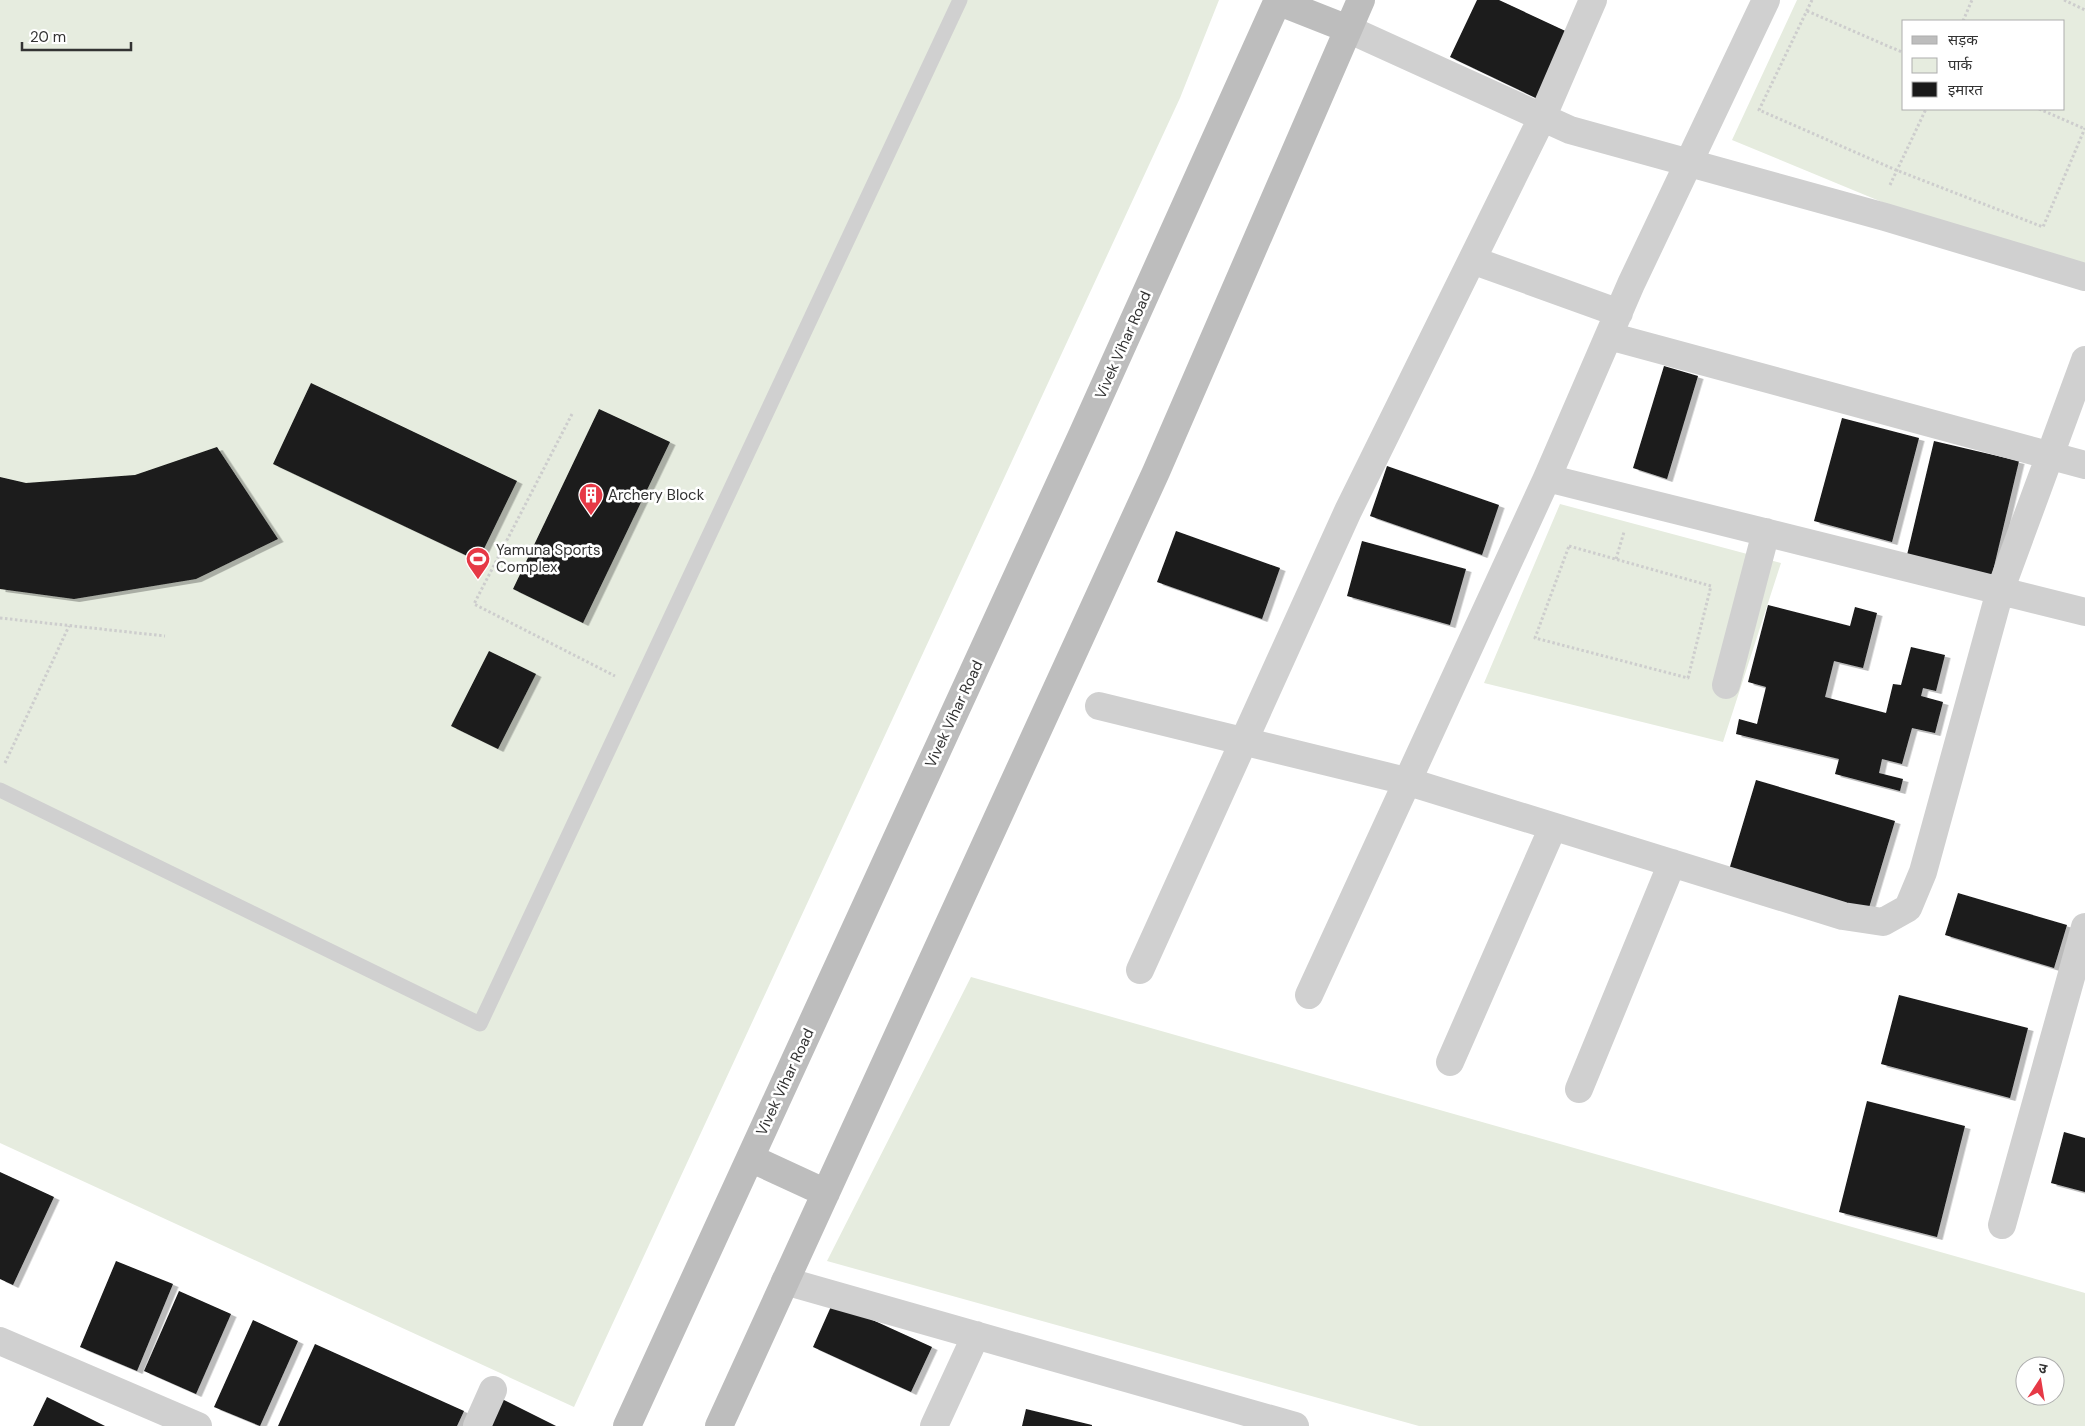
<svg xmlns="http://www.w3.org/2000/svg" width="2085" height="1426" viewBox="0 0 2085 1426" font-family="'DM Sans','Noto Sans Devanagari',sans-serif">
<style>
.green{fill:#e6ecdf;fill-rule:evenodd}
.building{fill:#1a1a1a;filter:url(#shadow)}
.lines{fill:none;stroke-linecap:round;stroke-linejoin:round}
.path{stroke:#cdcdcd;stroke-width:3;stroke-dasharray:2.5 2.5;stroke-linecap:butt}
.lane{stroke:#d0d0d0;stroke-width:15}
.street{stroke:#d0d0d0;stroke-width:28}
.secondary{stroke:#bdbdbd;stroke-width:28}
.labels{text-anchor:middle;stroke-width:5;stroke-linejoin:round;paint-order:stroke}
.street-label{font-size:15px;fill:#333;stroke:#fff}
.poi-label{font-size:15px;fill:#333;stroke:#fff;text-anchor:start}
</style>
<defs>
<filter id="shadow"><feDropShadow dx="5.5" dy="3" stdDeviation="0" flood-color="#0004"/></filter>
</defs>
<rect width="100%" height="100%" fill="#fff"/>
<path class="green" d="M0 0H1219L1180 98 574 1407 0 1143Z
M1797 0H2085V286L1732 140ZM1904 21H2064V109H1904Z
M1560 504 1781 563 1723 742 1484 683Z
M971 977 2085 1293V1426H1419L827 1261ZM2025 1366H2055V1396H2025Z"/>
<path class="building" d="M1477 0H1499L1574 35 1542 101 1450 57Z
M1664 366 1698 376 1667 479 1633 468Z
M311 383 517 481 478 561 273 464Z
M599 409 670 442 583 623 513 589Z
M1842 418 1919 438 1892 542 1814 521Z
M1934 441 2019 461 1992 575 1907 555Z
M217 447 278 539 196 579 74 599 0 589V477L26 483 135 475Z
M1387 466 1499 505 1482 555 1370 516Z
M1176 531 1280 568 1262 619 1157 582Z
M1362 541 1466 569 1450 625 1347 596Z
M1768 605 1850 626 1855 607 1877 613 1863 668 1834 661 1825 697 1886 713 1893 684 1901 685 1911 647 1945 655 1936 691 1923 688 1921 696 1943 702 1935 733 1912 728 1902 764 1882 759 1879 773 1903 779 1900 791 1835 774 1839 759 1736 734 1739 719 1757 724 1766 687 1748 682Z
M489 651 536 674 498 749 451 726Z
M1756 780 1895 821 1868 911 1729 870Z
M1958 893 2067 925 2054 968 1945 935Z
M1899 995 2028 1028 2010 1098 1881 1064Z
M1867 1101 1965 1126 1937 1237 1839 1212Z
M2064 1132 2085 1138V1192L2051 1183Z
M0 1172 54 1197 13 1285 0 1279Z
M116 1261 173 1284 137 1371 80 1347Z
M179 1291 231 1314 196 1394 144 1371Z
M833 1302 932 1347 911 1392 813 1347Z
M253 1320 298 1341 260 1426 214 1407Z
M315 1344 464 1411 457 1426H278Z
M47 1397 105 1426H33Z
M500 1398 556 1426H488Z
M1026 1409 1092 1425V1426H1022Z"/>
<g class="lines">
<path class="path" d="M1812 0 1759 110 1896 170 2043 227 2085 128
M2064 0 2085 10
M1807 11 1904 53
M1963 21 1972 0
M2039 109 2085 129
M1890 185 1926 109
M572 414 474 604 615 676
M1569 546 1711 586 1688 678 1535 638Z
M1616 559 1624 532
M0 618 165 636
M5 763 69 626"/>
<path class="lane" d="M0 790 480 1024 960 0"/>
<path class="street" d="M1348 29 1570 130 1885 217 2085 277
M1472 260 1619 313
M1609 336 2085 465
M1547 478 2085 612
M1726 685 1766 532
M1099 706 1406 781 1843 916 1883 922 1908 908 1923 872 2000 591 2085 360
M1140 970 1348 511 1542 118 1593 0
M1309 995 1547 478 1631 284 1766 0
M1450 1062 1553 827
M1579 1089 1672 863
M2002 1225 2085 927
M785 1281 1295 1426
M0 1341 198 1426
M477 1426 493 1390
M934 1426 976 1335"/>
<path class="secondary" d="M1277 1 1348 29
M750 1158 826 1193
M627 1426 1082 435 1278 0
M719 1426 1156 472 1361 0"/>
</g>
<defs>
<symbol id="building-pin" viewBox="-11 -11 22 30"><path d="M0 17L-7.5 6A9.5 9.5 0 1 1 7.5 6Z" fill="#e63946" stroke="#fff"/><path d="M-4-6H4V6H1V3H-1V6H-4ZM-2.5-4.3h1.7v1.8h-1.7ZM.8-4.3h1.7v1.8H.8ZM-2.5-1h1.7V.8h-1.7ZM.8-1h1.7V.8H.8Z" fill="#fff"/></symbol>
<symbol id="stadium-pin" viewBox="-11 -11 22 30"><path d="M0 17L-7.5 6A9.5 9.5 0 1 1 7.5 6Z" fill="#e63946" stroke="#fff"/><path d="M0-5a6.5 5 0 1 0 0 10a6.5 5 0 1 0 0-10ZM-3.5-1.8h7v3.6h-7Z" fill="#fff"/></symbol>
</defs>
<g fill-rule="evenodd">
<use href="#building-pin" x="577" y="481" width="28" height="38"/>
<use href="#stadium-pin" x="464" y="545" width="28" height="38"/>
</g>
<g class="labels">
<g class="street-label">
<text transform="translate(1123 345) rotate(-66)" y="5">Vivek Vihar Road</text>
<text transform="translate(954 714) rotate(-65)" y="5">Vivek Vihar Road</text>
<text transform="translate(785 1082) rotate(-65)" y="5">Vivek Vihar Road</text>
</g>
<g class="poi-label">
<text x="608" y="500">Archery Block</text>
<text x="496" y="555">Yamuna Sports<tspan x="496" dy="17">Complex</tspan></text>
</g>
</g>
<rect x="1902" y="20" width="162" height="90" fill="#ffffff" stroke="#adadad"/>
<rect x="1912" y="36" width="25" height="8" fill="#bdbdbd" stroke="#adadad"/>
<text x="1948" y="45" font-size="15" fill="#333333">सड़क</text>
<rect x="1912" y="58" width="25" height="15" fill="#e6ecdf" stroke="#adadad"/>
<text x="1948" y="70" font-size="15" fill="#333333">पार्क</text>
<rect x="1912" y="82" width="25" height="15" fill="#1a1a1a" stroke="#adadad"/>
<text x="1948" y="95" font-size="15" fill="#333333">इमारत</text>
<g transform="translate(2040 1381) rotate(12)"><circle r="24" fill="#ffffff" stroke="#adadad"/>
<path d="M0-4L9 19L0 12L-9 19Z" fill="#e63946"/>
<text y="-8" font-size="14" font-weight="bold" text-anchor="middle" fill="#333333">उ</text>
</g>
<path d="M22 42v8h109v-8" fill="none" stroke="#333333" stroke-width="2.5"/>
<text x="30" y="42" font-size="15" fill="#333333" stroke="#ffffff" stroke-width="4" paint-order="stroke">20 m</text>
</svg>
